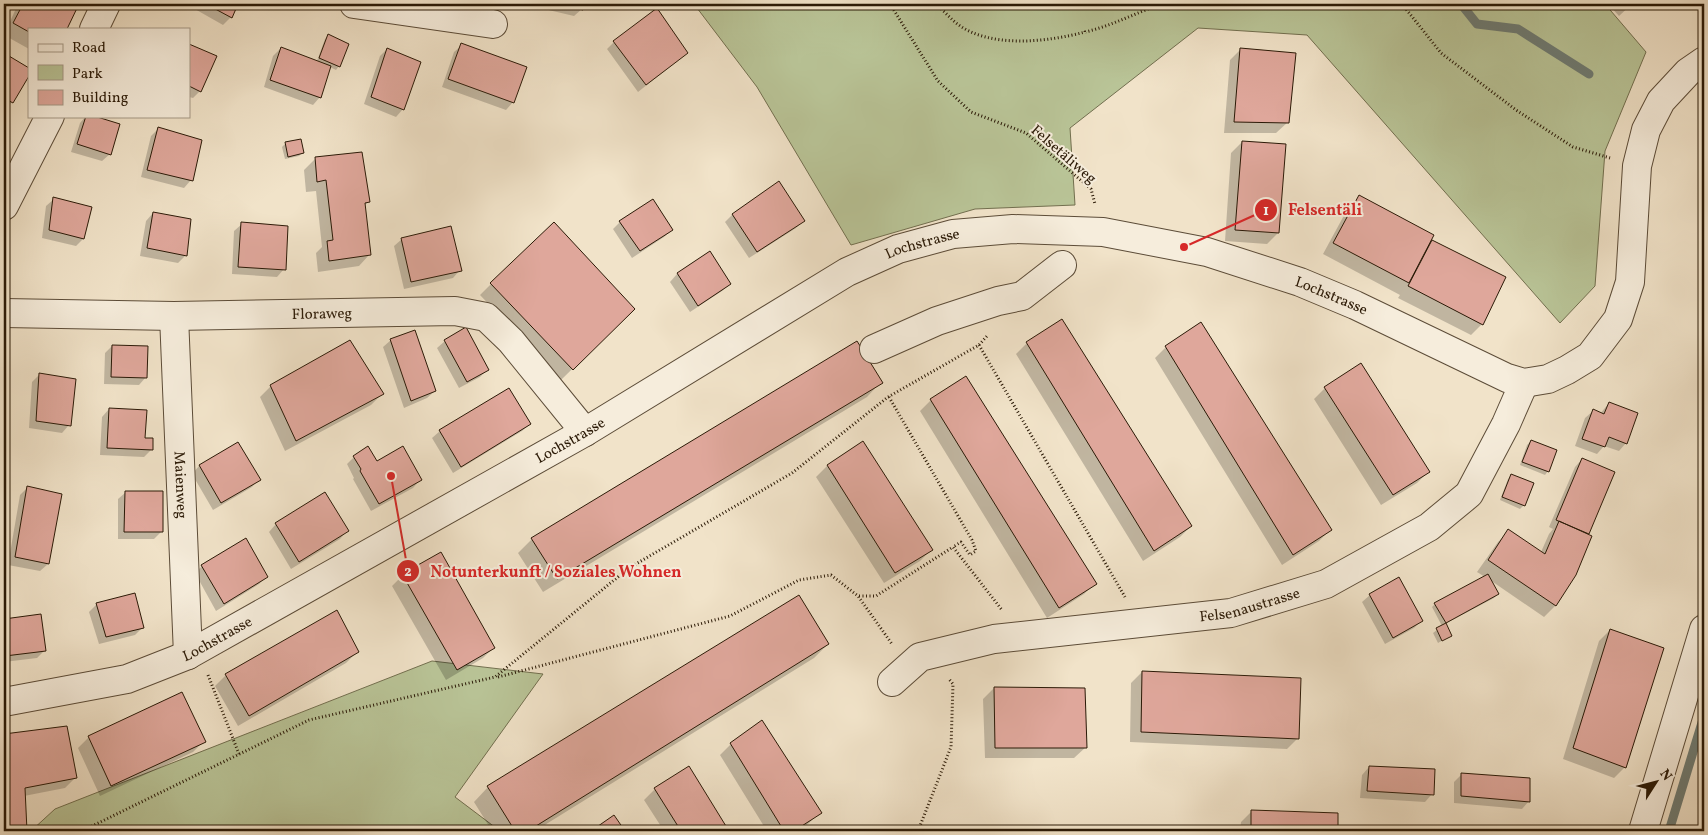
<svg xmlns="http://www.w3.org/2000/svg" width="1708" height="835" viewBox="0 0 1708 835" font-family="Vollkorn,serif">
<style>
.green{fill:#b9c497;stroke:#726f4f}
.shadow{fill:#0003}
.lines{fill:none;stroke-linecap:round;stroke-linejoin:round}
.stream{stroke:#6f7c74;stroke-width:9}
.building{fill:#dfa79b;stroke:#2b1a07}
.minor-casing{stroke:#5c4c38;stroke-width:30}
.path{stroke:#2b1a07;stroke-width:3;stroke-dasharray:1 2.5;stroke-linecap:butt}
.minor{stroke:#f6eddc;stroke-width:28}
.labels{text-anchor:middle;stroke-width:4;stroke-linejoin:round;paint-order:stroke}
.street-label{font-size:15px;fill:#2b1a07;stroke:#f6eddc}
.leader{fill:none;stroke:#d62828;stroke-width:2}
.callout-dot{fill:#d62828;stroke:#f6eddc;stroke-width:2}
.mark-label{font-size:15px;text-anchor:middle;font-weight:bold;fill:#fff}
.callout-label{font-size:16px;text-anchor:middle;font-weight:bold;fill:#d62828;stroke:#f6eddc;stroke-width:4;stroke-linejoin:round;paint-order:stroke}
</style>
<rect width="100%" height="100%" fill="#f1e3c9"/>
<filter id="stains"><feTurbulence type="fractalNoise" baseFrequency=".004" numOctaves="4"/><feColorMatrix values="0 0 0 0 .2 0 0 0 0 .09 0 0 0 0 .02 0 0 0 .5 -.17"/></filter>
<radialGradient id="worn" r=".72"><stop offset=".6" stop-color="#630" stop-opacity="0"/><stop offset="1" stop-color="#630" stop-opacity=".3"/></radialGradient>
<path class="green" d="M694 4H1605L1646 52 1605 151 1595 286 1560 323 1307 35 1198 28 1070 128 1075 205 975 209 851 245 757 87Z
M432 661 543 674 455 797 500 831H31L55 809Z"/>
<path class="shadow" d="M18 4H77L66 29H29V49L4 35Z
M186 4H237L231 17 223 25Z
M523 4H583L582 9 574 16Z
M1608 4H1632L1619 16Z
M328 36 339 66 336 70 330 67 320 97 313 105 264 87 273 56 281 48 317 61 325 39Z
M614 42 687 53 638 92 607 49Z
M189 45 215 57 200 91 193 98 189 97Z
M462 45 513 102 506 110 442 87 454 52Z
M387 49 403 109 396 117 364 104 380 56Z
M1241 49 1288 122 1276 133H1224L1230 60Z
M4 54 29 69V73L12 102 4 110Z
M86 116 110 154 102 161 71 152 80 123Z
M158 129 191 180 184 188 141 177 151 136Z
M1242 142 1278 233 1267 244 1225 241 1231 153Z
M286 143 302 153 299 156 285 159 282 147Z
M315 159 368 202 364 206 370 254 359 266 318 272 316 253 322 247 316 191 306 192 304 170Z
M1359 197 1430 240 1504 277 1482 324 1471 335 1398 298 1400 295 1323 254 1348 208Z
M54 199 83 239 76 246 42 238 46 206Z
M153 213 185 256 178 263 140 256 146 221Z
M733 214 803 221 796 228 749 258 725 222Z
M620 222 672 230 664 237 632 258 613 229Z
M242 224 284 269 277 277 232 274 234 231Z
M402 239 460 270 453 278 404 289 394 246Z
M709 253 730 284 722 291 690 312 670 282 677 274Z
M491 284 633 309 561 380 480 295Z
M391 340 435 391 427 398 404 408 383 347Z
M445 341 488 369 480 377 459 388 437 348Z
M1027 343 1191 526 1180 537 1143 561 1016 354Z
M112 346 146 377 139 385 104 384 105 353Z
M1166 347 1330 530 1319 541 1282 565 1155 358Z
M1361 364 1428 472 1417 483 1381 505 1314 399 1325 388Z
M40 374 69 425 62 433 29 428 32 382Z
M881 382 867 397 543 592 518 553 532 539Z
M271 386 382 394 371 405 285 451 260 397Z
M931 400 1095 583 1084 594 1047 618 920 411Z
M1609 403 1626 443 1619 451 1604 446 1597 454 1575 446 1585 418 1593 411 1600 414Z
M109 409 144 439 151 450 144 457 100 455 102 417Z
M530 424 522 431 453 473 432 438 440 431Z
M1531 441 1548 471 1545 475 1520 465 1527 445Z
M863 443 931 550 920 561 884 583 816 477 827 466Z
M238 444 259 479 252 487 213 510 192 474 199 466Z
M354 457 376 463 420 480 413 488 371 511 353 479 354 478 347 464Z
M1582 459 1588 533 1575 575 1555 606 1544 617 1490 580 1498 594 1494 598 1445 624 1450 636 1438 643 1433 633 1442 626 1432 607 1435 604 1485 577 1477 572 1498 542 1509 531 1541 552 1549 534 1553 529 1549 527 1575 467Z
M1512 475 1524 505 1520 509 1500 500 1508 479Z
M27 488 48 564 40 571 8 565 20 495Z
M126 492 162 531 154 539H118V499Z
M276 524 347 531 340 539 291 569 269 532Z
M202 566 266 577 259 584 216 611 195 573Z
M403 575 494 647 483 658 446 680 392 586Z
M1370 595 1421 621 1414 628 1385 644 1362 602Z
M97 604 142 628 135 635 99 644 89 612Z
M40 615 44 651 37 658 4 662V620Z
M1610 630 1625 767 1614 778 1563 759 1599 641Z
M828 644 814 658 535 831H492L474 802 488 787Z
M357 652 346 663 238 726 215 686 226 675Z
M1142 672 1298 738 1287 749 1130 742 1131 683Z
M994 688 1086 747 1074 758H985L983 699Z
M181 694 204 741 193 752 100 796 78 748 89 737Z
M762 722 820 812 809 823 798 831H767L720 755 731 744Z
M66 727 76 777 65 788 24 796 26 831H4V735Z
M1369 767 1432 794 1425 802 1360 798 1362 775Z
M688 768 728 831H664L644 800 655 789Z
M1462 774 1529 801 1522 809 1454 803V782Z
M1252 811 1337 814 1336 831H1240L1241 822Z"/>
<g class="lines">
<path class="stream" d="M1461 4 1477 24 1518 29 1589 74
M1669 831 1704 716"/>
</g>
<path class="building" d="M23 4H79L67 29H29V32L13 23Z
M206 4H238L232 18Z
M559 4H584L583 10Z
M657 8 688 53 646 85 613 41Z
M328 34 349 44 340 67 319 58Z
M461 43 527 67 514 103 448 79Z
M189 44 217 56 201 92 189 86Z
M281 47 331 66 321 98 270 80Z
M387 48 421 62 404 110 371 97Z
M1240 48 1296 53 1289 123 1234 122Z
M4 53 29 68V76L13 103 4 98Z
M86 116H94L120 124 111 155 77 144Z
M158 127 202 140 193 181 147 170Z
M301 139 304 153 288 157 285 142Z
M1242 141 1286 144 1279 233 1235 230Z
M362 152 370 202 365 203 371 255 329 261 327 241 333 240 326 180 317 182 315 157Z
M779 181 805 221 757 252 732 214Z
M1359 195 1434 235 1409 283 1333 243Z
M53 197 92 207 84 239 49 230Z
M653 199 673 230 640 251 619 221Z
M153 212 191 219 187 256 147 248Z
M241 222 288 226 286 270 238 267Z
M554 222 635 309 573 370 490 283Z
M451 226 462 271 411 282 401 238Z
M1432 240 1506 277 1483 325 1408 286Z
M710 251 731 284 698 306 677 273Z
M1062 319 1192 526 1154 551 1026 342Z
M1201 322 1332 530 1293 555 1165 346Z
M466 327 489 370 467 382 444 340Z
M415 330 436 391 411 401 390 339Z
M350 340 384 394 296 441 270 385Z
M857 341 883 383 557 579 531 538Z
M112 345 148 346 147 378 111 377Z
M1361 363 1430 472 1393 495 1324 387Z
M39 373 76 379 71 426 36 421Z
M966 376 1097 584 1059 608 930 399Z
M509 388 531 424 461 467 439 430Z
M1609 402 1638 413 1627 444 1609 437 1605 447 1582 439 1593 409 1604 414Z
M109 408 147 410 145 438H153V450L107 448Z
M1531 440 1557 450 1549 472 1522 462Z
M863 441 933 550 895 573 827 465Z
M238 442 261 480 221 503 199 465Z
M368 446 377 461 403 446 422 480 379 504 360 471 361 469 353 456Z
M1582 458 1615 472 1589 534 1556 520Z
M1511 474 1534 483 1525 506 1502 497Z
M27 486 62 494 49 564 15 557Z
M125 491H163V532H124Z
M325 492 349 531 299 562 275 523Z
M1559 521 1592 536 1576 575 1556 606 1488 560 1508 529 1545 554Z
M246 538 268 577 224 604 201 565Z
M441 552 495 648 457 670 402 574Z
M1488 574 1499 594 1446 623 1434 603Z
M1399 577 1423 621 1393 638 1369 594Z
M135 593 144 628 106 637 96 603Z
M799 595 829 644 528 831H515L487 786Z
M337 610 359 652 249 716 225 674Z
M41 614 46 651 5 656 4 619Z
M1446 623 1452 636 1442 641 1436 628Z
M1610 629 1664 648 1626 768 1573 748Z
M1142 671 1301 678 1299 739 1141 732Z
M994 687 1085 688 1087 748H995Z
M182 692 206 742 111 786 88 736Z
M762 720 822 813 794 831H784L730 743Z
M67 726 77 778 25 788 27 831H4V734Z
M689 766 729 831H681L654 788Z
M1369 766 1435 769 1434 795 1367 791Z
M1461 773 1530 778V802L1461 796Z
M1251 810 1338 813V831H1251Z
M614 815 625 831H591Z"/>
<g class="lines">
<defs>
<g id="minor">
<path d="M354 4 493 24"/>
<path d="M94 29 106 4"/>
<path d="M4 206 50 116"/>
<path id="s1" d="M4 313 174 316 455 311 486 317 511 341 585 432"/>
<path id="s2" d="M174 316 188 655"/>
<path d="M874 349 937 321 998 301 1022 296 1062 265"/>
<path id="s3" d="M892 682 920 657 994 639 1231 613 1326 584 1429 527 1469 494 1506 424 1524 383"/>
<path id="s4" d="M4 702 127 679 188 655 585 432 847 272 898 249 953 234 1013 229 1103 232 1207 252 1300 282 1355 305 1507 378 1524 383 1548 379 1567 370 1590 356 1618 319 1630 282 1637 166 1646 130 1661 101 1688 72 1704 61"/>
<path d="M1643 831 1704 629"/>
</g>
</defs>
<use href="#minor" class="minor-casing"/>
<path class="path" d="M890 4 938 81 971 112 1026 133 1091 189 1095 204
M936 4C943 10 949 17 956 23 989 49 1047 42 1085 32 1111 26 1136 13 1161 4
M1402 4 1441 53 1516 110 1573 147 1610 158
M979 345 1125 597
M889 397 972 540 976 551 970 555 961 542 953 547 1002 610
M859 596H876L953 547
M208 675 239 754
M498 677 730 616 799 580 831 575 858 596 892 644
M82 831 309 720 495 677 629 568 792 473 888 397 979 345 987 336
M918 831 951 747 953 684 949 679"/>
<use href="#minor" class="minor"/>
</g>
<g class="labels">
<g class="street-label">
<text transform="translate(1064 154) rotate(41)" y="5">Felsetäliweg</text>
<text dy="5" stroke="none"><textPath href="#s4" startOffset="1034">Lochstrasse</textPath></text>
<text dy="5" stroke="none"><textPath href="#s4" startOffset="1454">Lochstrasse</textPath></text>
<text dy="5" stroke="none"><textPath href="#s1" startOffset="318">Floraweg</textPath></text>
<text dy="5" stroke="none"><textPath href="#s4" startOffset="629">Lochstrasse</textPath></text>
<text dy="5" stroke="none"><textPath href="#s2" startOffset="169">Maienweg</textPath></text>
<text dy="5" stroke="none"><textPath href="#s3" startOffset="372">Felsenaustrasse</textPath></text>
<text dy="5" stroke="none"><textPath href="#s4" startOffset="224">Lochstrasse</textPath></text>
</g>
</g>
<path class="leader" d="M1184 247L1266 210M391 476L408 571"/>
<g class="callout-dot">
<circle cx="1184" cy="247" r="5"/>
<circle cx="391" cy="476" r="5"/>
<circle cx="1266" cy="210" r="12"/>
<circle cx="408" cy="571" r="12"/>
</g>
<g class="mark-label">
<text x="1266" y="215">1</text>
<text x="408" y="576">2</text>
</g>
<g class="callout-label">
<text x="1325" y="215">Felsentäli</text>
<text x="556" y="577">Notunterkunft / Soziales Wohnen</text>
</g>
<rect width="1708" height="835" fill="none" stroke="#f1e3c9" stroke-width="20"/>
<rect x="5" y="5" width="1698" height="825" fill="none" stroke="#2b1a07" stroke-width="2.5"/>
<rect x="10" y="10" width="1688" height="815" fill="none" stroke="#2b1a07"/>
<rect x="28" y="28" width="162" height="90" fill="#f6eddc" stroke="#a59987"/>
<rect x="38" y="44" width="25" height="8" fill="#f6eddc" stroke="#a59987"/>
<text x="72" y="52" font-size="15" fill="#2b1a07">Road</text>
<rect x="38" y="65" width="25" height="15" fill="#b9c497" stroke="#a59987"/>
<text x="72" y="78" font-size="15" fill="#2b1a07">Park</text>
<rect x="38" y="90" width="25" height="15" fill="#dfa79b" stroke="#a59987"/>
<text x="72" y="102" font-size="15" fill="#2b1a07">Building</text>
<g transform="translate(1656 782) rotate(54)" stroke="#f6eddc" stroke-width="4" paint-order="stroke">
<path d="M0-4L9 19L0 12L-9 19Z" fill="#2b1a07"/>
<text y="-8" font-size="14" font-weight="bold" text-anchor="middle" fill="#2b1a07">N</text>
</g>
<rect width="100%" height="100%" filter="url(#stains)"/>
<rect width="100%" height="100%" fill="url(#worn)"/>
</svg>
